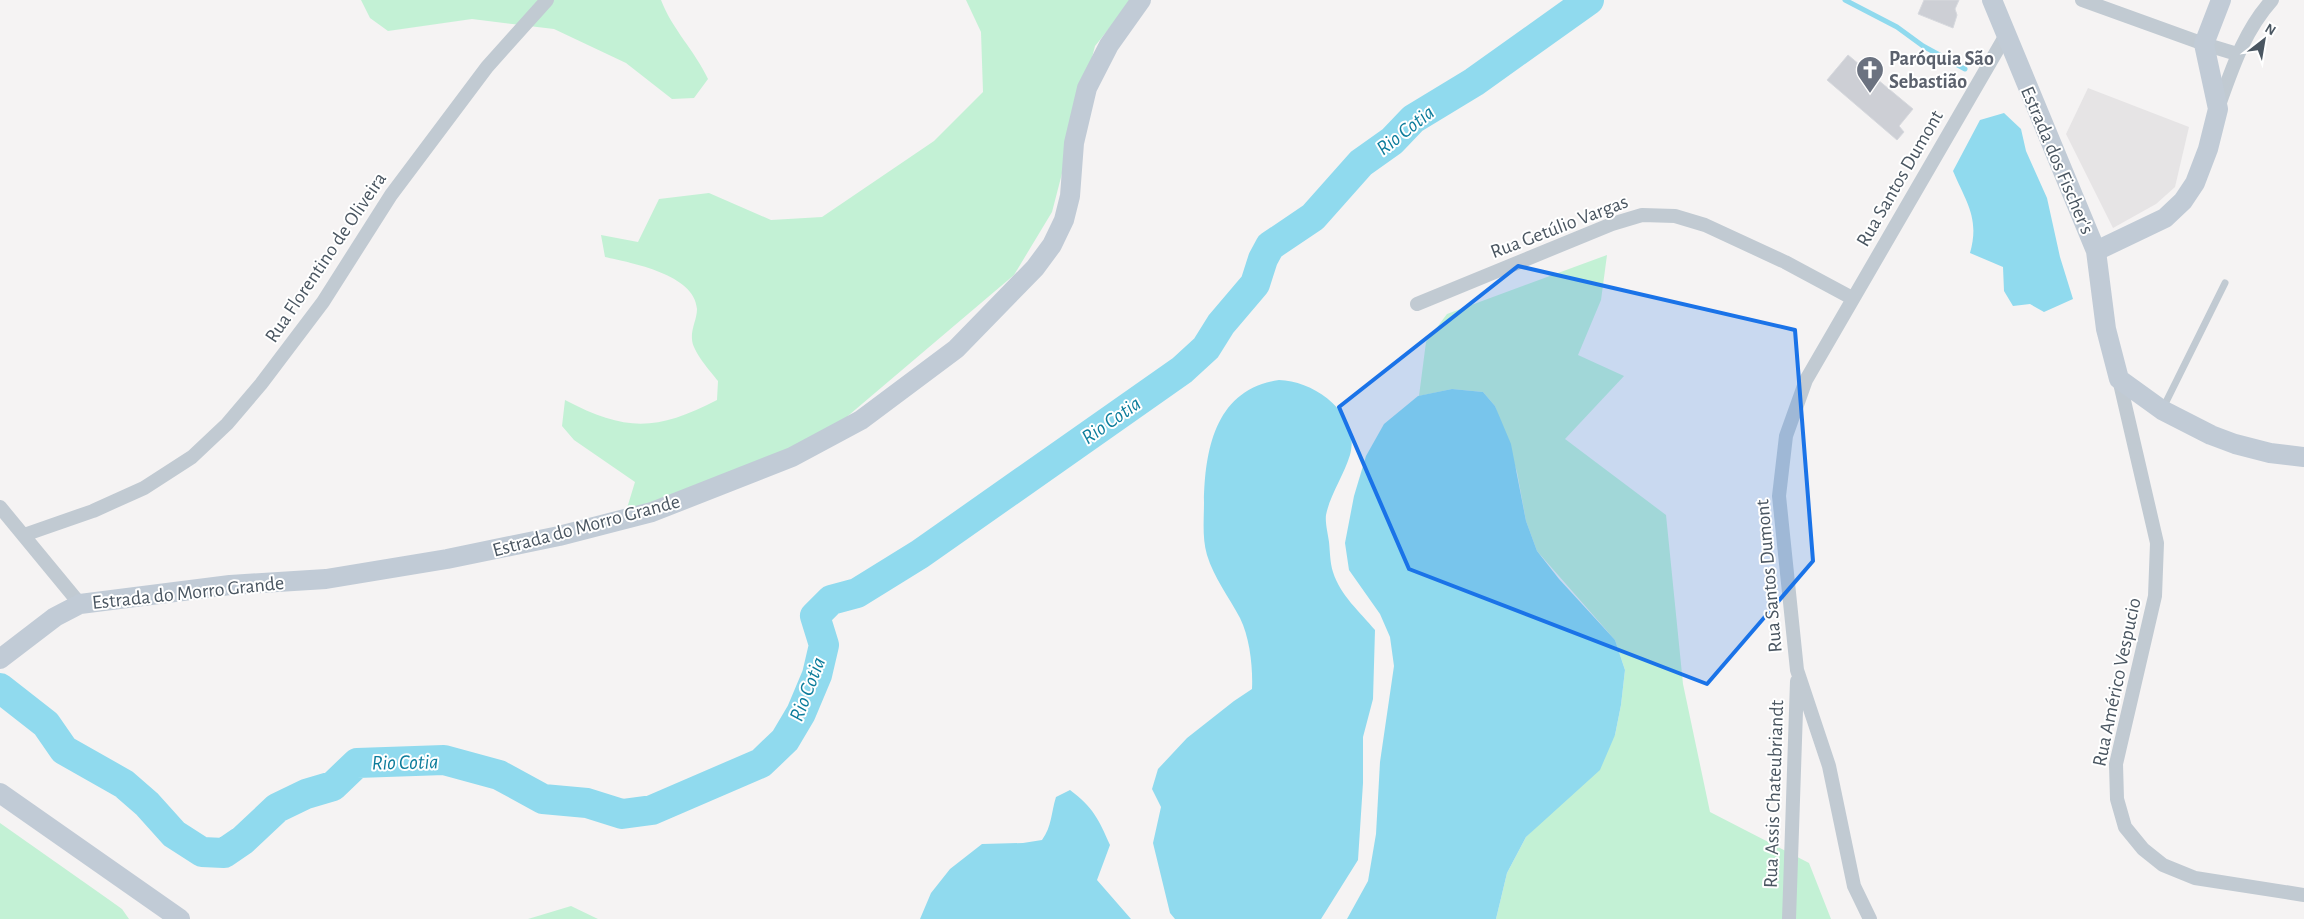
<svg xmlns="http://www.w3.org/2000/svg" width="2304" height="919" viewBox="0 0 2304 919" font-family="'Alegreya Sans',sans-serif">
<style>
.education{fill:#e6e4e5}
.green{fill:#c3f1d5}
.water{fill:#90daee}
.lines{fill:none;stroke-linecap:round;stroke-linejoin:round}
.stream{stroke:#90daee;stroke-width:5}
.river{stroke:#90daee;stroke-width:30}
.building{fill:#cdcfd5;stroke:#d7d9de}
.lane{stroke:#c1cad2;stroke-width:7}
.street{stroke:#c1cad2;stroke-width:14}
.secondary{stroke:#c1cbd6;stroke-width:20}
.marked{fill:#1a73e8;fill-opacity:0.2;stroke:#1a73e8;stroke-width:4;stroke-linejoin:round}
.labels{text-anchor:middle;stroke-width:4;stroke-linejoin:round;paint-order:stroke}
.worship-label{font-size:20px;font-weight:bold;fill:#5b616d;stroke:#fff;text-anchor:start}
.street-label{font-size:20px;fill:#4a5661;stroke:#fff}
.water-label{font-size:21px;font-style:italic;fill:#0c7c9b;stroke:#fff}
</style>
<rect width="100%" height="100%" fill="#f5f3f3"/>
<path class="education" d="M2088 88 2189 127 2175 187 2156 204 2113 228 2066 134Z"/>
<path class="green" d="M361 0H661C672 29 695 51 708 79L694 98 672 99 626 63 554 29 472 19 388 31 370 18Z
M966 0H1132L1095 46 1052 212 1014 275 816 443 624 518 635 482 574 440 562 426 565 400C626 432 657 431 717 400L718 381C711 372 692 351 692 339 691 329 697 319 697 309 695 274 631 263 605 257L601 235 638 242 659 199 709 193 771 220 822 217 934 141 983 92 981 32Z
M1607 255 1601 300 1578 355 1624 376 1565 439 1666 515 1683 684 1710 812 1809 863 1831 919H1496L1507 873 1526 837 1545 818 1615 735 1621 705 1625 670 1615 640 1537 551 1526 521 1517 472 1495 406 1483 392 1452 389 1419 396 1426 342 1447 314Z
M0 823 108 899 122 909 129 919H0Z
M571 906 598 919H528Z"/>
<path class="water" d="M2004 113 2021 129 2026 151 2047 198 2060 257 2073 299 2044 312 2030 304 2013 306 2004 291 2003 267 1970 253C1980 218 1966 202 1953 171L1980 120Z
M1279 380C1315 381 1361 414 1350 455 1344 475 1330 495 1326 515 1325 523 1328 534 1329 542 1330 551 1330 563 1333 572 1340 595 1360 612 1375 630L1373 699 1363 737V783L1358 860 1321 919H1175L1170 913 1153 843 1161 807 1152 789 1158 769 1187 738 1234 701 1252 689C1253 668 1250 638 1240 618 1229 597 1214 578 1207 555 1202 538 1204 519 1204 502 1205 448 1216 389 1279 380Z
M1452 389 1483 392 1495 406 1511 444 1526 521 1537 551 1559 579 1615 640 1625 670 1621 705 1615 735 1600 770 1526 837 1507 873 1496 919H1347L1368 881 1376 834 1380 762 1394 666 1390 637 1380 614 1349 570 1345 543 1354 496 1366 456 1384 424 1418 396Z
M1070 790C1093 807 1099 820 1110 845L1097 880 1131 919H920L931 893 950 869 982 844 1023 843 1042 840C1052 826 1051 813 1056 797Z"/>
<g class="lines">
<path class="stream" d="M1845 0 1897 27 1923 46 1965 69"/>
<path class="river" d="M0 688 46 724 64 750 124 784 147 804 174 834 202 852 224 853 243 840 277 808 306 794 333 786 357 763 444 760 499 775 543 799 587 803 622 814 652 810 761 763 785 740 801 713 817 675 824 645 815 616 831 600 857 593 920 554 1182 370 1206 348 1221 324 1255 284 1263 259 1270 246 1313 217 1361 163 1392 141 1413 119 1474 82 1589 0"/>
</g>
<path class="building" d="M1924 0H1959L1955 9 1957 15 1953 28 1918 14Z
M1848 55 1913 109 1899 126 1904 132 1897 140 1827 80Z"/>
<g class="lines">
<path class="lane" d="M2163 408 2225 283"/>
<path class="street" d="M2082 0 2204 44 2237 54
M2218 108C2232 69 2244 31 2272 0
M1417 304 1612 224 1642 215 1675 216 1705 225 1785 262 1852 298
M2119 379 2157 543 2155 596 2116 764 2117 799 2125 827 2143 849 2163 865 2195 878 2304 895
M0 507 80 604
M24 535 93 511 144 488 192 457 227 424 261 384 323 302 391 195 487 67 547 0
M1789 919 1797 681
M1870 919 1854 886 1829 766 1797 670 1779 496 1786 436 1806 380 2006 35"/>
<path class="secondary" d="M1992 0 2096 251 2165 218 2183 201 2195 183 2208 149 2218 109 2204 44 2221 0
M2096 251 2106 329 2119 379 2162 410 2211 435 2235 444 2270 453 2304 457
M0 659 55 617 80 604 230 585 326 579 447 559 559 536 652 512 792 457 861 420 956 349 1035 268 1052 245 1064 220 1070 196 1074 143 1087 88 1109 45 1141 0
M0 793 180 919"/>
</g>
<path class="marked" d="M1518 266 1795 330 1813 561 1707 684 1409 569 1339 407Z"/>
<defs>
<symbol id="church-pin" viewBox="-11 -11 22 30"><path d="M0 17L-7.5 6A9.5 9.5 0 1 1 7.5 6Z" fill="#6b7280" stroke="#fff"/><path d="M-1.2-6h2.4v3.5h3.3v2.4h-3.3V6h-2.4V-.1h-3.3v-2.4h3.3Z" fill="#fff"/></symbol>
</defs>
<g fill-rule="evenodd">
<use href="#church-pin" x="1854" y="54" width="32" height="43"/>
</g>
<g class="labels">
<g class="worship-label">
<text x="1889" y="65">Paróquia São<tspan x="1889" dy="23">Sebastião</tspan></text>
</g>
<g class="street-label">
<text transform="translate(2058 160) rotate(67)" y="7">Estrada dos Fischer's</text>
<text transform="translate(1899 178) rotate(-60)" y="7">Rua Santos Dumont</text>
<text transform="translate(1559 226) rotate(-21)" y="7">Rua Getúlio Vargas</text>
<text transform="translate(325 257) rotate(-56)" y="7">Rua Florentino de Oliveira</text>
<text transform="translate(586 525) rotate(-15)" y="7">Estrada do Morro Grande</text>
<text transform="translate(1768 576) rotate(-95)" y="7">Rua Santos Dumont</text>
<text transform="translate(188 592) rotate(-6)" y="7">Estrada do Morro Grande</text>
<text transform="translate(2116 682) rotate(-78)" y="7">Rua Américo Vespucio</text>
<text transform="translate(1773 794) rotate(-88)" y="7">Rua Assis Chateubriandt</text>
</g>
<g class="water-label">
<text transform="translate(1405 130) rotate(-38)" y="7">Rio Cotia</text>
<text transform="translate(1111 420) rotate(-35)" y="7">Rio Cotia</text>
<text transform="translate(807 689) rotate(-69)" y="7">Rio Cotia</text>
<text transform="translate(405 762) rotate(-1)" y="7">Rio Cotia</text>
</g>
</g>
<g transform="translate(2264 40) rotate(31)" stroke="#ffffff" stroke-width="4" paint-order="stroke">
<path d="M0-4L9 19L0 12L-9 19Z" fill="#4a5661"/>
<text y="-8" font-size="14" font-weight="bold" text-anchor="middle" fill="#4a5661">N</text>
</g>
</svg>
